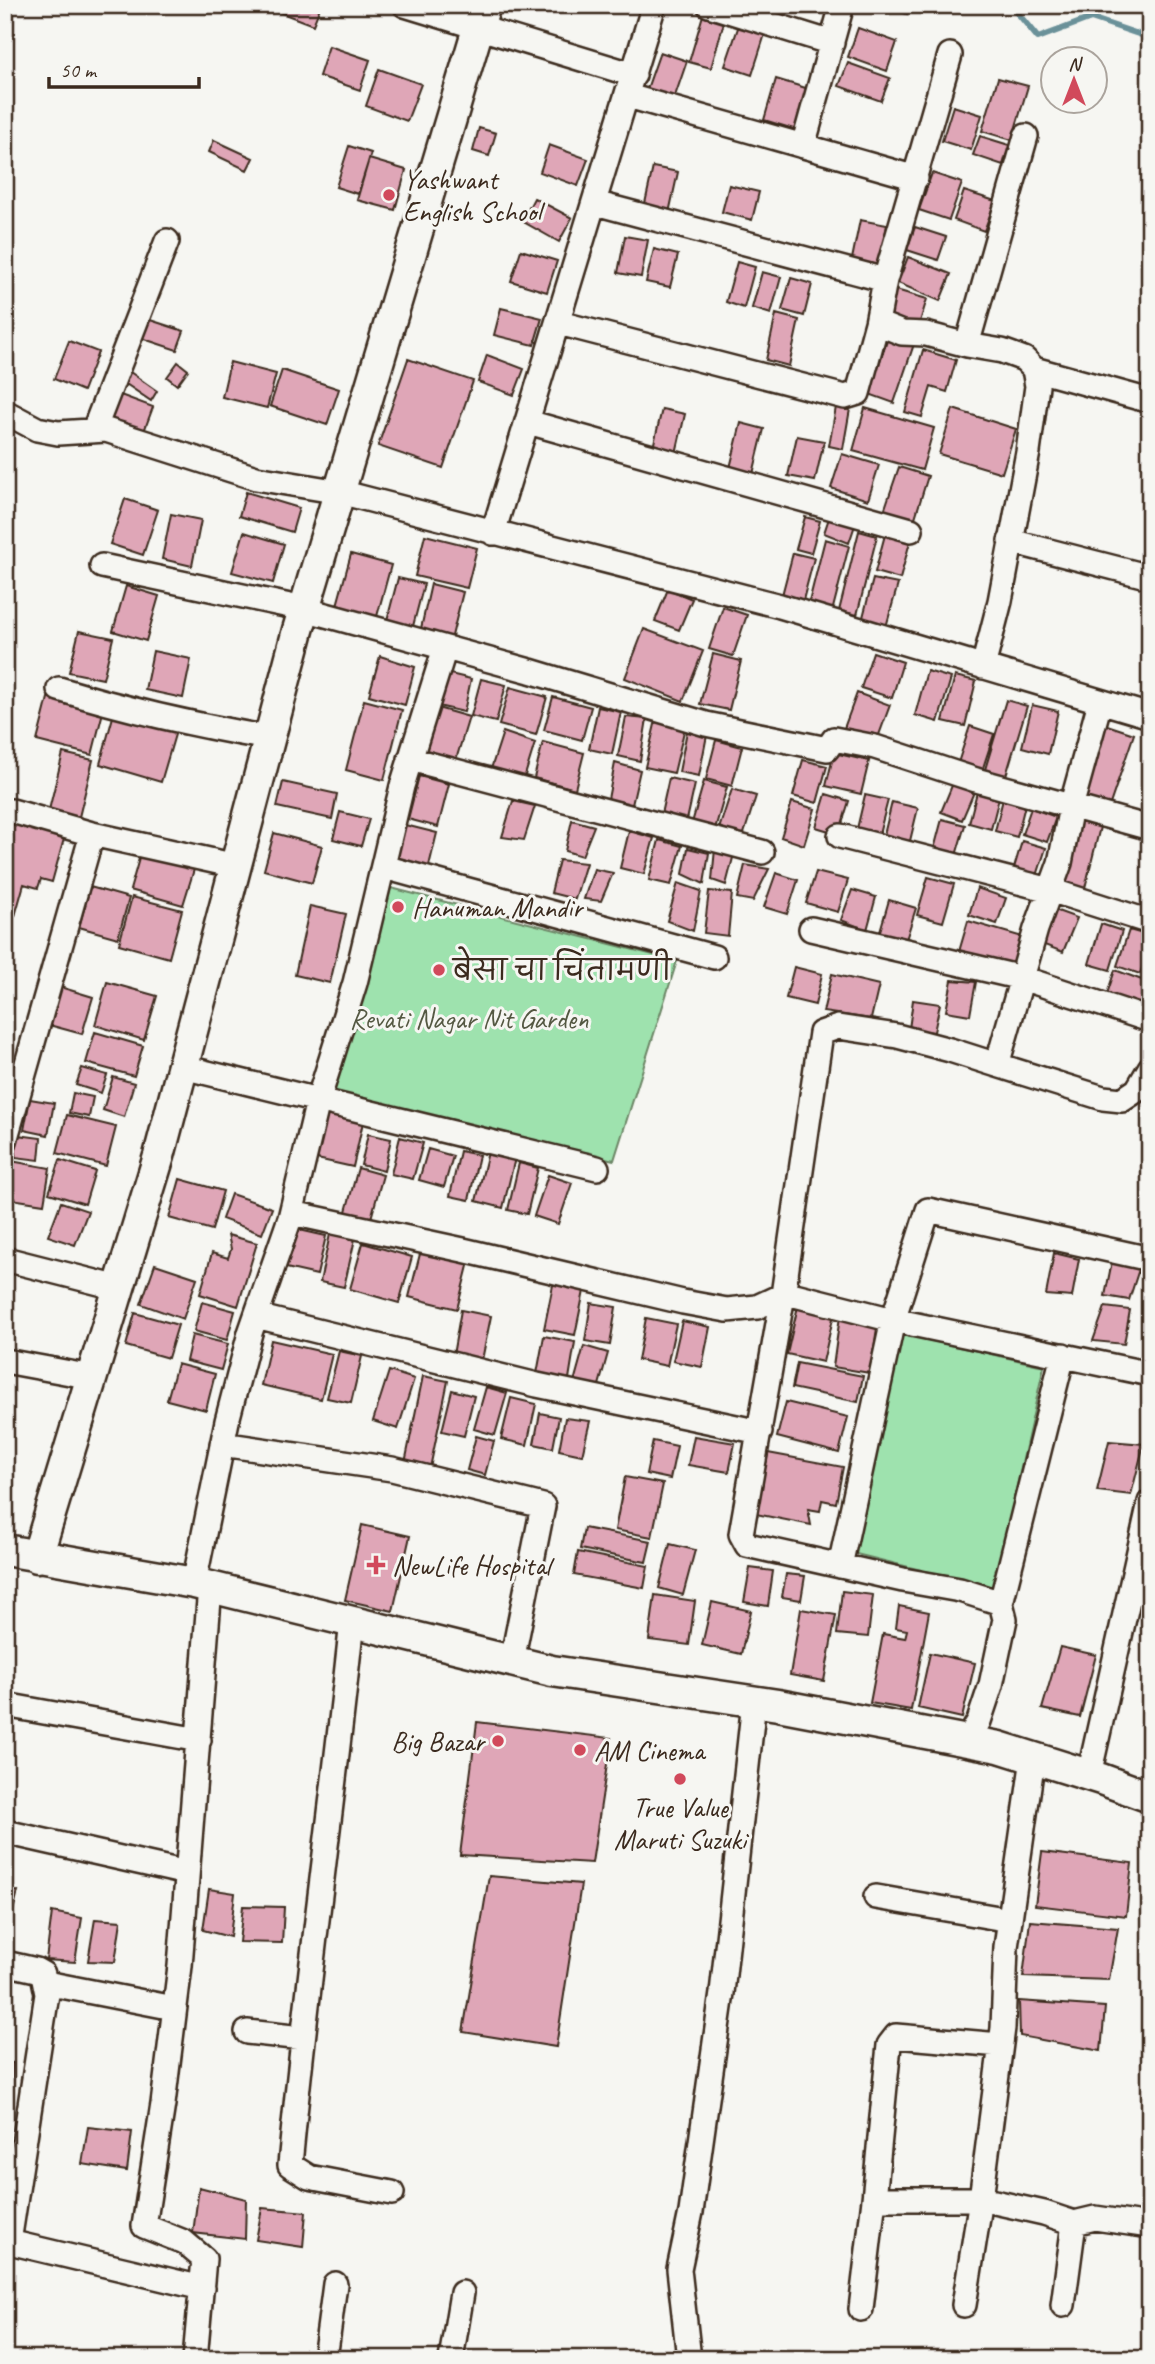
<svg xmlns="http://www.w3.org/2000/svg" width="1155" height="2364" viewBox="0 0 1155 2364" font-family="Caveat,'Playpen Sans Deva',sans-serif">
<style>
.green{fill:#9ee2ae;stroke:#6c8666;stroke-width:2}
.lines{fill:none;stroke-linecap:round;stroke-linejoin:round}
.stream{stroke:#6b9199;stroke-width:6}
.building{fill:#dfa6b7;stroke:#3b2a1e;stroke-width:2}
.minor-casing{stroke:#3b2a1e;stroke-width:28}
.tertiary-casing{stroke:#3b2a1e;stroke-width:35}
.minor{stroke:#f6f6f2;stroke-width:23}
.tertiary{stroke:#f6f6f2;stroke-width:30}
.poi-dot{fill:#d1495b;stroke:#f6f6f2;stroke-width:2.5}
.labels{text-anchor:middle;stroke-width:6;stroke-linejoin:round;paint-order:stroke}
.poi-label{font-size:28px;fill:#3b2a1e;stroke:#f6f6f2;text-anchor:start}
.park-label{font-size:28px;fill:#545842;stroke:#f6f6f2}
</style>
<rect width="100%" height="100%" fill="#f6f6f2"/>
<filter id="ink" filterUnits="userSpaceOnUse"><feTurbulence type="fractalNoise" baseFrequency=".0143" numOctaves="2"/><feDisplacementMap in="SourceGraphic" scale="14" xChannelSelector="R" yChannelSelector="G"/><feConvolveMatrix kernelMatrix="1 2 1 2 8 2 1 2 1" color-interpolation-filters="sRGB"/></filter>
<g filter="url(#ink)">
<path class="green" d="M391 888 677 961 614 1160 332 1095Z
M901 1334 1044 1366 994 1588 852 1553Z"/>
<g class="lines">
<path class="stream" d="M1011 5 1038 38 1091 18 1150 38"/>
</g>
<path class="building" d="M266 5H321L313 25 266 7Z
M878 5H909L907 14Z
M703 15 724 22 711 68 689 62Z
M740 22 766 31 752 75 725 66Z
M858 28 897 42 887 71 848 57Z
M329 46 370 60 360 90 319 76Z
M660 52 687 61 674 99 647 89Z
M848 63 890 78 881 101 839 86Z
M379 69 421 84 407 121 366 106Z
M998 78 1028 86 1012 140 982 131Z
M776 79 809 89 797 130 764 120Z
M953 106 982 115 971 150 942 141Z
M479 128 496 133 489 156 473 151Z
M980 136 1009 145 1003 165 973 155Z
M214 140 253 158 247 170 209 152Z
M549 145 588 159 578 186 540 172Z
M349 146 371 153 358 194 336 187Z
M369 159 406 170 395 210 357 200Z
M653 167 678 172 669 213 644 208Z
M932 173 962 183 949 220 919 210Z
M729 185 759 192 752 220 722 212Z
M964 191 995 201 984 231 954 220Z
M534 198 572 218 559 242 522 221Z
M860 220 887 225 879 269 851 264Z
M915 227 946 237 938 260 907 250Z
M625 236 648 240 641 277 618 273Z
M654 249 678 255 670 287 646 282Z
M521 250 557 261 547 292 511 281Z
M908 257 951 274 940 301 898 283Z
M737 262 755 267 744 308 726 302Z
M762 272 781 277 771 314 752 308Z
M791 278 812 284 804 316 782 310Z
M896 290 927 299 919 325 889 316Z
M501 308 542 318 534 345 494 335Z
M776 314 799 320 789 366 766 360Z
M147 319 184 331 177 350 141 338Z
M889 335 914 344 894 403 869 394Z
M69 341 98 352 83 391 54 379Z
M923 350 956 360 947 392 931 387 922 417 905 412Z
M487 355 524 369 514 395 478 382Z
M408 359 473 381 443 468 378 446Z
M178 362 188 370 177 385 167 377Z
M230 362 276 374 267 408 222 397Z
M282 370 339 389 327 425 270 406Z
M130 372 157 391 151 401 123 382Z
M115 393 153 407 143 434 105 420Z
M836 407 850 409 843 449 829 446Z
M865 408 934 428 922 470 853 451Z
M662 409 685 414 675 458 652 452Z
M953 409 1016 429 1002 473 939 454Z
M741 423 764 429 753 474 730 468Z
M797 436 824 441 815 481 788 476Z
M842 454 879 465 868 500 831 488Z
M899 467 928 476 914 521 884 511Z
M246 492 299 508 292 532 239 516Z
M125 499 158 510 143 555 110 544Z
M171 514 201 520 192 566 162 559Z
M830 515 855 525 849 543 824 533Z
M805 517 820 521 811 553 796 549Z
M859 531 877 536 857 615 839 611Z
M886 531 911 538 900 579 875 572Z
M244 532 284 544 273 583 232 572Z
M425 535 477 548 467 588 415 576Z
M825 539 849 546 832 612 808 606Z
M793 553 814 558 802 604 781 599Z
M351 554 391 565 376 620 336 609Z
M398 578 424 584 412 630 386 624Z
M873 579 898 584 886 627 862 621Z
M431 584 463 592 451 640 420 633Z
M126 586 159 596 146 641 113 631Z
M668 589 692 599 679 630 655 621Z
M723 607 747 615 733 656 709 649Z
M644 629 703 651 683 701 625 678Z
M79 631 113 638 103 679 69 672Z
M153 651 191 659 183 698 145 690Z
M873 652 903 662 892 698 861 688Z
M713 654 741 661 729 710 700 704Z
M380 656 415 667 405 705 369 695Z
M927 671 951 678 938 722 915 715Z
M446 673 471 679 464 712 438 706Z
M955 676 976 681 965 726 943 721Z
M481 679 506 685 496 722 471 716Z
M510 687 547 697 536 735 499 725Z
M857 693 890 705 876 743 843 731Z
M49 694 104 708 92 755 37 741Z
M553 697 591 707 582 740 544 730Z
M364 700 402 710 384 780 346 770Z
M1006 700 1027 706 1004 782 983 776Z
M1032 705 1058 711 1048 754 1022 747Z
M434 707 469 717 455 763 421 753Z
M598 707 621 712 612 754 589 749Z
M114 713 176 731 161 782 100 764Z
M626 717 647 719 640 761 618 756Z
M656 720 685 727 674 773 645 767Z
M1104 724 1134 734 1107 813 1077 803Z
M970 726 994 734 980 777 956 769Z
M687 731 707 735 699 776 679 772Z
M503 732 535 743 522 785 489 775Z
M716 740 742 747 732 786 706 779Z
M543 742 584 753 575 789 534 778Z
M63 753 93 760 79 817 49 810Z
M834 753 869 761 861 794 826 786Z
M803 760 827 766 817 803 793 796Z
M615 763 640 770 632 805 608 799Z
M1150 763V783L1144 781Z
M419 776 449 784 438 827 408 819Z
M669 778 695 784 687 820 661 814Z
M704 781 727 787 715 829 692 823Z
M283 782 337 794 332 819 277 807Z
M953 783 974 792 962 820 941 812Z
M978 788 1000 794 991 829 969 823Z
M732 789 756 796 742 840 718 832Z
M826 794 849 801 839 834 816 827Z
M865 795 888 800 878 838 856 833Z
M1003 799 1025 805 1017 837 995 831Z
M513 801 535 806 524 840 502 837Z
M792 802 815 809 804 845 781 837Z
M892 802 918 808 909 845 883 839Z
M1031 808 1056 817 1047 842 1022 834Z
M340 812 369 819 361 846 333 839Z
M5 819 65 835 52 882 41 879 38 888 24 884 15 916 5 914Z
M942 819 965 825 955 859 933 853Z
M572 820 594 826 582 856 565 851Z
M1075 821 1100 827 1084 892 1058 886Z
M405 825 437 833 428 870 395 862Z
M629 831 654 838 644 874 620 868Z
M274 833 322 846 312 883 264 870Z
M659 840 682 846 671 885 649 880Z
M1022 841 1046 848 1035 882 1012 875Z
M142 848 196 863 183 905 130 890Z
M688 848 709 853 704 884 683 874Z
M715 849 734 854 726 885 712 880Z
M559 860 586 863 575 899 551 893Z
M745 865 769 869 753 901 737 898Z
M594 869 613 873 601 901 584 899Z
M816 872 848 880 838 912 806 903Z
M776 873 798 880 787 914 764 907Z
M928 877 954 884 943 922 917 915Z
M678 883 701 891 693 931 667 921Z
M90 887 129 898 118 938 79 927Z
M977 888 1006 898 997 924 969 915Z
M852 890 876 897 867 930 841 920Z
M709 891 732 893 728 936 704 933Z
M132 897 182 910 169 958 119 944Z
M889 900 916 908 904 946 878 938Z
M310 906 346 914 330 983 295 975Z
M1052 909 1077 918 1063 952 1039 943Z
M5 919 13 921 5 948Z
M968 921 1026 938 1016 971 958 955Z
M1101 924 1122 931 1110 970 1089 964Z
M1129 930 1150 936V944L1140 974 1117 966Z
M1150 960V980L1144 978Z
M794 967 822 974 815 1005 786 998Z
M1115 970 1150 983V1016L1105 1000Z
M832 974 879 985 871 1019 823 1012Z
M952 980 976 982 970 1015 946 1011Z
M107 982 157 996 144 1040 95 1025Z
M60 987 93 997 82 1034 49 1025Z
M913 1000 940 1004 934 1032 909 1029Z
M95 1032 143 1046 134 1076 86 1063Z
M82 1068 107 1075 101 1093 76 1085Z
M113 1077 134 1083 124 1117 103 1110Z
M73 1093 93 1097 89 1117 69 1113Z
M30 1099 54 1103 48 1135 24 1130Z
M327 1114 363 1122 353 1167 317 1159Z
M67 1115 116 1127 106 1166 57 1153Z
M368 1134 391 1139 384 1171 361 1165Z
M18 1135 41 1138 39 1160 15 1157Z
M400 1137 423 1143 413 1179 391 1174Z
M428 1149 453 1156 444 1187 419 1180Z
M460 1151 479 1155 469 1200 450 1196Z
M488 1152 515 1158 503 1208 476 1201Z
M60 1160 95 1171 85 1204 49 1193Z
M11 1161 50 1168 44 1204 5 1198Z
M519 1163 538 1168 527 1214 508 1210Z
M358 1168 383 1175 370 1222 345 1215Z
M548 1175 572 1183 558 1224 534 1216Z
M180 1179 223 1191 212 1230 169 1218Z
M231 1194 272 1208 262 1234 222 1219Z
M61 1202 88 1211 75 1245 48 1236Z
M295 1229 326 1236 317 1275 286 1268Z
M330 1234 355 1239 344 1287 320 1282Z
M228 1235 257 1243 238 1306 200 1294 212 1253 228 1258 231 1249Z
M363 1243 412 1257 399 1303 350 1289Z
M421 1250 469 1262 457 1309 409 1297Z
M1054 1253 1079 1259 1072 1297 1046 1295Z
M1112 1261 1139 1269 1129 1300 1105 1296Z
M155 1264 197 1278 183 1319 141 1304Z
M554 1280 585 1286 575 1335 544 1329Z
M202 1302 235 1311 227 1340 194 1331Z
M591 1303 616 1307 610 1345 585 1341Z
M798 1306 834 1314 823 1362 787 1354Z
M1105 1307 1130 1310 1124 1344 1093 1341Z
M461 1310 491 1316 482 1360 453 1355Z
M135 1313 178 1325 168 1358 126 1346Z
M5 1316 9 1317 8 1341H5Z
M840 1316 878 1322 870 1373 833 1367Z
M646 1318 676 1324 667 1366 638 1360Z
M682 1321 710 1327 702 1367 673 1361Z
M192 1335 228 1344 221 1370 186 1361Z
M544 1336 575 1342 568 1385 536 1379Z
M271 1340 332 1354 321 1399 261 1385Z
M584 1346 608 1353 598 1389 574 1382Z
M339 1351 362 1356 351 1403 327 1398Z
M797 1363 863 1376 858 1402 792 1388Z
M177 1364 215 1374 206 1410 167 1400Z
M389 1371 414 1379 398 1429 373 1421Z
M423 1376 448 1381 430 1468 405 1463Z
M486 1387 507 1393 495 1435 474 1429Z
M452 1390 474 1396 464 1436 442 1431Z
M511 1398 536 1404 527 1445 501 1439Z
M786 1402 848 1417 839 1453 777 1437Z
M540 1413 559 1417 553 1448 534 1444Z
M565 1418 590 1421 582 1455 559 1450Z
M476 1436 494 1441 485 1475 467 1470Z
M694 1436 735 1443 729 1472 688 1465Z
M653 1441 677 1446 670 1479 646 1474Z
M1109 1441 1144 1444 1131 1495 1097 1491Z
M768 1453 843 1467 836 1503 822 1500 820 1511 808 1509 811 1525 756 1514Z
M625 1477 663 1484 652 1537 615 1530Z
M362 1525 410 1536 393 1611 345 1600Z
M584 1528 651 1541 646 1562 580 1549Z
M670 1544 695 1550 683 1595 659 1588Z
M578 1552 648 1566 644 1588 574 1575Z
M750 1568 773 1571 768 1606 744 1602Z
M786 1574 805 1576 801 1600 782 1597Z
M842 1591 873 1595 868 1637 837 1634Z
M655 1595 695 1601 689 1645 649 1640Z
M712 1602 751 1611 741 1654 702 1645Z
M899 1606 929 1612 911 1710 870 1703 883 1634 905 1638 907 1630 896 1628Z
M801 1609 836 1615 824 1681 790 1675Z
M1060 1647 1096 1655 1080 1717 1042 1709Z
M930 1653 975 1663 962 1718 918 1708Z
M477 1722 611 1738 592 1863 460 1855Z
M1042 1852 1132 1863 1126 1916 1035 1905Z
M489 1876 581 1884 556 2047 463 2032Z
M209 1889 235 1893 230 1937 203 1930Z
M18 1891 6 1939H5V1892Z
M243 1906 284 1907 282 1943 239 1942Z
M52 1912 82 1918 75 1962 46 1960Z
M95 1919 121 1921 115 1962 88 1961Z
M1030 1921 1118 1928 1109 1980 1023 1977Z
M1019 2001 1105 2007 1101 2051 1020 2036Z
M5 2062 13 2063 11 2102H5Z
M88 2127 132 2132 127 2171 82 2164Z
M199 2187 246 2199 245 2239 193 2233Z
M262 2208 306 2212 303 2247 256 2240Z"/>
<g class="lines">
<defs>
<path id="minor" d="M405 5 634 75
M709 5 832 43
M950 55 885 280 877 323 902 333 926 334 967 345 1002 351 1024 359 1034 369 1037 386 1028 452 1000 601 983 667
M628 96 916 178
M803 146 842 5
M595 203 885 280
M559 323 845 397 858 393 877 323
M967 345 1026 136
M1034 369 1150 401
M5 412 37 429 58 433 106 430 256 478 340 492 780 606 1150 716
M528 422 911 530
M94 430 167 241
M493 533 654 5
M1010 541 1150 577
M102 566 304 609 530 671 706 724 827 749 834 739 875 747 976 780 1150 828
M59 689C128 710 198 726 269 738
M410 759 762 852
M12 811 92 834 236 866
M840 836 1050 890 1150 922
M384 867 714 957
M811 929 1022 978 1150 1020
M997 1065 1103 1098 1122 1100 1137 1090 1150 1068
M183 1067 597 1168
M5 1141 92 834
M292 1213 463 1250 683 1302 727 1310 757 1307 787 1293 893 1320 1150 1374
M5 1259 119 1288
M256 1316 537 1385 760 1432
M5 1361 92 1377
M222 1444 392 1469 543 1506 512 1661
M840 1566 893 1320 928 1210 1150 1259
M194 1583 227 1421 250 1333 290 1218 318 1101 355 983 402 786 445 648
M1001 1603 1063 1355
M352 1621C333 1803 307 1983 290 2165L309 2177 392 2193
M5 1705 199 1740
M967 1741 979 1721 991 1685 1005 1619 1001 1603 960 1590 903 1580 747 1545 741 1534 783 1295 821 1033 838 1027 897 1036 950 1050 997 1065 1036 929 1060 863 1071 807 1100 702
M1089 1775 1150 1502
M5 1832 187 1873
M876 1897 1010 1920
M5 1963 36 1970 43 1974 47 1994 9 2242
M46 1983 174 2008
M247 2032 302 2038
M874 2199 889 2045 896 2036 1000 2045
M5 2241 202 2288
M964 2305 981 2199 1044 2213 1074 2223 1095 2218 1150 2226
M1063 2305 1074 2223
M861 2309 874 2199H981L1003 2028 1006 1947 1033 1758
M195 2359 204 2259 184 2242 144 2226 163 2104 180 1966 210 1587
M325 2359 335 2284
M451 2359 462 2293
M689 2359 679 2269 691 2212 722 1993 754 1702"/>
<path id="tertiary" d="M5 1550 194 1583 552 1671 778 1705 999 1747 1101 1779 1150 1797
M37 1557 159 1156 298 630 485 5"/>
</defs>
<use href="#minor" class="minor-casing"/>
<use href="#tertiary" class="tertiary-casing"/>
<use href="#minor" class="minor"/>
<use href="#tertiary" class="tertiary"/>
</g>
</g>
<g class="poi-dot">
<circle cx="389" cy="195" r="7"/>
<circle cx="398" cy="907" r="7"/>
<circle cx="439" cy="970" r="7"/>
<path d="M372.5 1554.5h7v7h7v7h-7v7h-7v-7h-7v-7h7z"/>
<circle cx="498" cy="1741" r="7"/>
<circle cx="580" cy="1750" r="7"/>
<circle cx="680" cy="1779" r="7"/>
</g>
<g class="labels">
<g class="poi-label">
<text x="403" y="189">Yashwant<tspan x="403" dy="32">English School</tspan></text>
<text x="412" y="917">Hanuman Mandir</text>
<text x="453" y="980">बेसा चा चिंतामणी</text>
<text x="392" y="1575">NewLife Hospital</text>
<text x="484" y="1751" text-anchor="end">Big Bazar</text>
<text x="594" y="1760">AM Cinema</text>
<text x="680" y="1817" text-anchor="middle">True Value<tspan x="680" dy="32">Maruti Suzuki</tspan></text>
</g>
<g class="park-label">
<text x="469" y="1028">Revati Nagar Nit Garden</text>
</g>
</g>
<rect width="1155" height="2364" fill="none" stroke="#f6f6f2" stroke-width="28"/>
<rect x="14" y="14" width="1127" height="2336" fill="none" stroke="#3b2a1e" stroke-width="2.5" filter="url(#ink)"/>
<g transform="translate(1074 80)"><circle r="33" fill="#f6f6f2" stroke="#aba49d" stroke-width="2"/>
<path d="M0-5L12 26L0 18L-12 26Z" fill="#d1495b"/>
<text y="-10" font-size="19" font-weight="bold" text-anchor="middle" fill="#3b2a1e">N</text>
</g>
<path d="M49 77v10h150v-10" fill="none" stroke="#3b2a1e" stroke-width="3.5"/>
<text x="60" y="77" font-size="21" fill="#3b2a1e" stroke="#f6f6f2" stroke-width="5" paint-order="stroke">50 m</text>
</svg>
